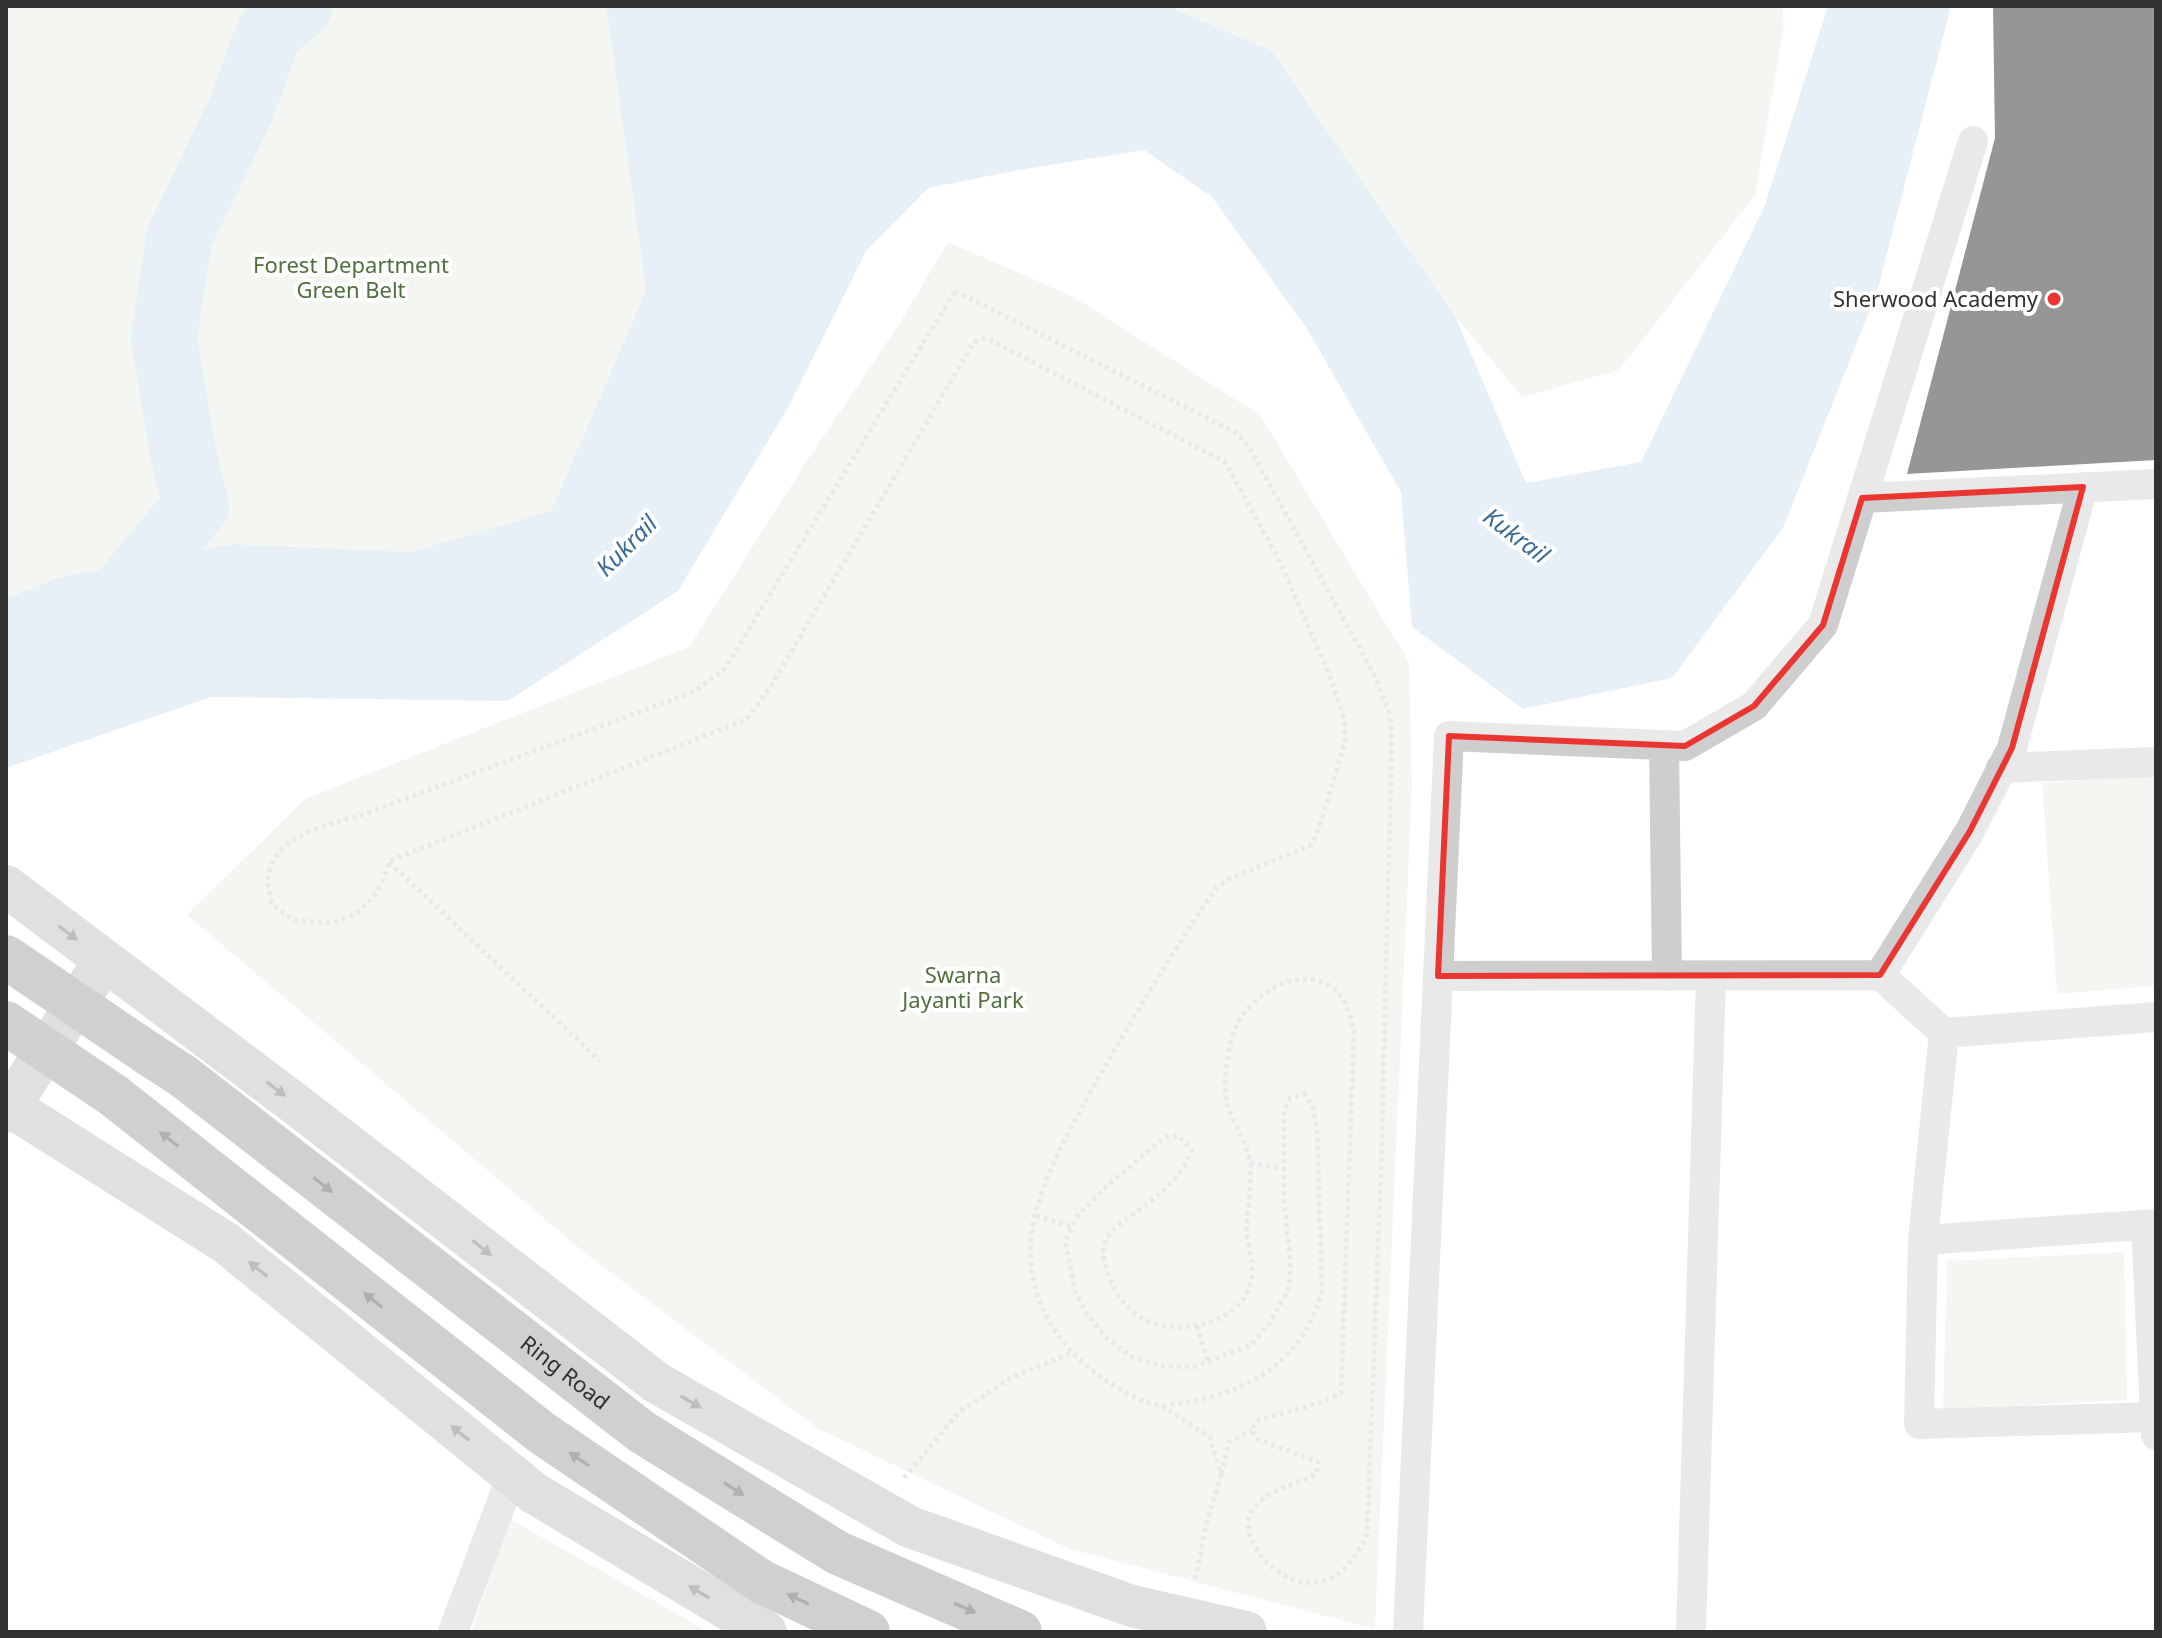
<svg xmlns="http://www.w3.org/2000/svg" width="2162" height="1638" viewBox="0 0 2162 1638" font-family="'Noto Sans',sans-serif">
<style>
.green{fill:#e6eedf}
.water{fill:#cbddee}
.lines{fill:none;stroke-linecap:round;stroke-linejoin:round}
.river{stroke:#cbddee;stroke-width:66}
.building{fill:#181818}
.path{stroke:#cecece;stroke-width:5;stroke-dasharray:4 4;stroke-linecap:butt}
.street{stroke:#cecece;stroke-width:30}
.secondary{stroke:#bbb;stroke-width:42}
.highway{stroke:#989898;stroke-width:44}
.highway-bridge{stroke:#989898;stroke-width:44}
.oneway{fill:#6f6f6f}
.oneway2{fill:#505050}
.marked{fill:none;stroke:#eb3531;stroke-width:6;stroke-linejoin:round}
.poi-dot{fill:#eb3531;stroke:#fff;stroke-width:3}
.labels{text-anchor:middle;stroke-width:8;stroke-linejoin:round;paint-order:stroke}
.park-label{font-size:22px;fill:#4f6f3c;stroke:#fff}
.poi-label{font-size:22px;fill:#313131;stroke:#fff;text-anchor:end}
.street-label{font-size:22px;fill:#313131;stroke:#fff}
.water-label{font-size:24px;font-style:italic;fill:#3b6b97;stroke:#fff}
</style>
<rect width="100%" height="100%" fill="#fff"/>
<path class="green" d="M6 6H606L646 290 551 511 410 552 233 544 59 577 6 599Z
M1168 6H1782L1784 25 1755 195 1619 370 1522 397 1455 316 1272 51Z
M948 242 1072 296 1260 415 1409 662 1412 784 1375 1629 1067 1548 817 1428 586 1254 187 915 305 799 689 647 803 467 901 321Z
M2156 775V986L2057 994 2042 783Z
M2124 1252 2127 1400 1943 1409 1947 1261Z
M510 1519 709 1632H471Z"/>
<path class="water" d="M606 6H1168L1272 51 1455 316 1526 483 1641 462 1765 205 1828 6H1951L1877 292 1783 528 1672 678 1523 709 1412 627 1401 492 1307 329 1212 197 1144 150 1019 170 928 188 866 251 790 404 678 591 508 701 211 697 6 768V599L59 577 233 544 410 552 551 511 646 290Z"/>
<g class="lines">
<path class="river" d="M91 625 103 617 196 506 184 457 164 337 179 238 242 107 269 32 300 6"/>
</g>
<path class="building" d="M1993 6H2156V460L1907 474 1995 138Z"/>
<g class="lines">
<path class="path" d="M955 291 1235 432 1249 447 1375 676 1389 713 1392 733 1381 1172 1367 1536C1361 1547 1355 1558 1346 1567 1299 1615 1229 1540 1253 1509 1269 1488 1295 1486 1317 1473L1318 1462 1257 1439 1252 1430 1256 1421C1285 1412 1314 1407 1341 1393L1354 1031C1350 1016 1347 998 1333 988 1295 961 1240 1001 1231 1041 1227 1057 1224 1079 1226 1095 1228 1118 1247 1140 1250 1164 1252 1185 1247 1209 1247 1231 1247 1245 1253 1259 1252 1273 1250 1320 1189 1335 1153 1323 1136 1318 1121 1302 1114 1287 1108 1274 1099 1254 1106 1240 1111 1229 1122 1222 1132 1215 1157 1197 1180 1180 1192 1150L1179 1136 1165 1137 1106 1187 1078 1215 1065 1241 1075 1291 1087 1314 1106 1337 1130 1356 1160 1366 1194 1367 1251 1345 1270 1322 1288 1291 1291 1269 1284 1198V1111L1290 1098 1304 1094 1313 1107 1317 1128 1322 1290C1307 1352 1261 1386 1199 1400 1188 1402 1175 1405 1163 1405 1145 1405 1128 1394 1113 1385 1058 1351 1022 1296 1032 1229 1040 1180 1074 1122 1098 1079 1135 1014 1174 950 1216 888L1229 879 1311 845 1316 836 1345 743 1344 718 1330 676 1279 560 1225 462 986 338 974 342 771 686 747 719 389 861C381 898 352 928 312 922 307 921 299 921 293 919 286 916 279 909 272 904 271 897 267 886 268 879 272 836 326 825 359 816L693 692 724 670Z
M389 862 600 1061
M1250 1163 1284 1169
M1036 1216 1073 1227
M1197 1326 1208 1362
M1162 1406 1210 1437 1221 1475 1206 1525 1195 1581
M1221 1474 1229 1442 1252 1430
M904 1478 959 1412 1012 1377 1072 1353"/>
<path class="street" d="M1862 498 2156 484
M1664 745 1667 976
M2001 768 2156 762
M1880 975 1970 831 2012 748 2083 487
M1438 976 1880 975 1944 1033 2156 1017
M1944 1033 1923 1240 1919 1424 2155 1417
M2146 1225 2156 1435
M1923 1240 2156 1224
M453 1632 512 1475
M1408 1632 1449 736 1685 746 1754 706 1823 625 1973 141
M1691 1632 1711 976"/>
<path class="secondary" d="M6 886 298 1106 657 1383 910 1527 1132 1606 1246 1632
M6 1104 226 1243 534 1493 766 1632
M6 1112 95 975"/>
<g class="highway">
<path id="s1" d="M149 1054 183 1076 642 1432 838 1553 1020 1632"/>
<path d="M113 1095 542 1433 762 1582 868 1632"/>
</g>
<path class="highway-bridge" d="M6 957 149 1054
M6 1023 113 1095"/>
</g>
<defs><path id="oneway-solid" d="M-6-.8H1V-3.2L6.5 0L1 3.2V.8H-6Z" transform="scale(2)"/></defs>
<g class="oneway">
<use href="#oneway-solid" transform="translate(68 933) rotate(37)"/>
<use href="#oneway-solid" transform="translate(276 1089) rotate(37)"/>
<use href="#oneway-solid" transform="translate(482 1248) rotate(38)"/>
<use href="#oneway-solid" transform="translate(258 1269) rotate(-141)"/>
<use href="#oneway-solid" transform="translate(691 1402) rotate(30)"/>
<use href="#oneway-solid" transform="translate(460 1433) rotate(-141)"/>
<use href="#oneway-solid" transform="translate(699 1592) rotate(-149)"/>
</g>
<g class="oneway2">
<use href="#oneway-solid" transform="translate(169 1139) rotate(-142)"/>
<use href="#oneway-solid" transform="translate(323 1185) rotate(38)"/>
<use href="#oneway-solid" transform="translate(373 1300) rotate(-142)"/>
<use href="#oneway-solid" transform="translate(579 1459) rotate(-146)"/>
<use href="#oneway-solid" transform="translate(734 1489) rotate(32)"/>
<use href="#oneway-solid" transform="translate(798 1599) rotate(-155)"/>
<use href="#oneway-solid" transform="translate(965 1608) rotate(23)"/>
</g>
<path d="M0 0H2162V1638H0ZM2083 487 2012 748 1970 831 1880 975 1438 976 1449 736 1685 746 1754 706 1823 625 1862 498Z" fill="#fff" fill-opacity=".55" fill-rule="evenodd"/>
<path class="marked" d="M2083 487 2012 748 1970 831 1880 975 1438 976 1449 736 1685 746 1754 706 1823 625 1862 498Z"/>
<circle class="poi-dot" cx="2054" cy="299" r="8"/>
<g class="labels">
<g class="park-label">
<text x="351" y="273">Forest Department<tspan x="351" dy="25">Green Belt</tspan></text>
<text x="963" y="983">Swarna<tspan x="963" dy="25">Jayanti Park</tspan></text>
</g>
<g class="poi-label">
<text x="2038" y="307">Sherwood Academy</text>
</g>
<g class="street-label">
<text dy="8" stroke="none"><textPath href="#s1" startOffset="524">Ring Road</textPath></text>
</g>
<g class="water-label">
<text transform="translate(1516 536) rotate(37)" y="8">Kukrail</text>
<text transform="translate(627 546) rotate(-45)" y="8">Kukrail</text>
</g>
</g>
<rect width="2162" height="1638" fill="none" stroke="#313131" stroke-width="16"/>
</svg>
